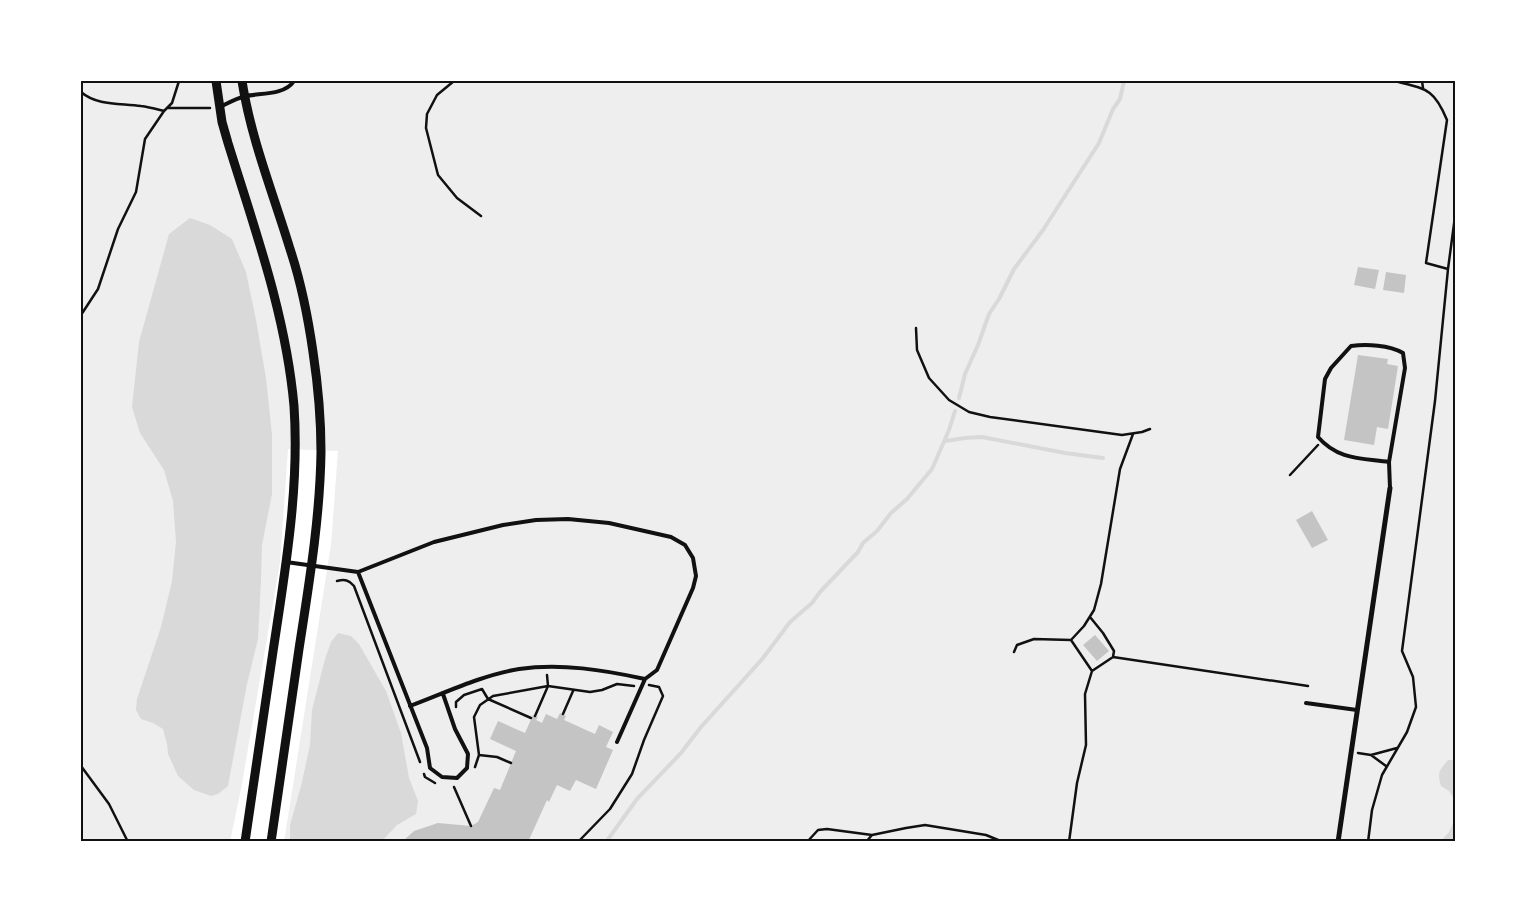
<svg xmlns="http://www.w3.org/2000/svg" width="1537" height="923" viewBox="0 0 1537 923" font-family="Manrope,sans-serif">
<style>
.green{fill:#eee}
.water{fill:#d9d9d9}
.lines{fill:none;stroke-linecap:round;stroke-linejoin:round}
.stream{stroke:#d9d9d9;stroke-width:4}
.building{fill:#c4c4c4}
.path{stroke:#111;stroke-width:2.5}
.service{stroke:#111;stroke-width:4}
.minor{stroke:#111;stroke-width:5}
.tertiary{stroke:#111;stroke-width:9}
.neatline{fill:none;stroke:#111;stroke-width:2}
</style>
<rect width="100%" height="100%" fill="#fff"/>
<path class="green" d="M81 81H1456V842H284L331 545 338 451 288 449 280 562 242 784 230 842H81Z"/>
<path class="water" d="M190 218 210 225 232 239 246 272 256 320 266 378 272 435V494L262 545 261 580 258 639 247 684 228 786 218 794 211 796 194 790 178 776 168 754 167 744 163 729 153 723 141 719 136 710 137 699 161 627 172 581 176 542 173 501 164 470 140 433 132 407 139 342 169 234Z
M338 633 351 636 359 644 386 691 401 733 409 778 418 801 416 814 397 825 381 842H290V825L301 786 310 745 312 710 325 659 331 642Z
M1448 760H1456V802L1449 791 1441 786C1437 772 1439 771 1448 760Z
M1456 817V842H1440L1449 832Z"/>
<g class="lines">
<path class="stream" d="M959 398 965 374 978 345 989 314 999 299 1014 269 1043 230 1099 143 1113 109 1120 99 1124 81
M945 441 965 438 982 437 1065 453 1103 458
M606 842 637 799 681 753 701 727 763 658 790 622 812 603 820 592 858 552 863 543 877 531 891 513 907 499 932 469 949 430 955 411"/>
</g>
<path class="building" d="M1358 267 1379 270 1375 289 1354 285Z
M1386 272 1406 275 1404 293 1383 290Z
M1358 355 1388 359 1387 364 1398 366 1388 429 1377 427 1374 445 1344 440Z
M1312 511 1328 540 1312 548 1296 520Z
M1095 635 1109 651 1097 661 1083 645Z
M560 713 566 716 564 720 595 734 599 725 613 732 606 747 613 750 596 789 576 780 570 791 557 785 549 802 547 800 528 842H402L414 831 438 823 471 826 478 822 494 788 500 790 516 751 490 739 498 721 525 733 533 715 538 717 536 720 542 723 546 714 557 719Z"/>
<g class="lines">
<path class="path" d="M454 81 437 95 427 114 426 128 438 175 457 198 481 216
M1394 81C1426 89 1434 88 1447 120L1426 263 1448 269 1456 209
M1422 81 1423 88
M81 92C97 106 121 103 141 106 149 107 156 109 164 111
M167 108H210
M81 315 98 289 118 229 136 192 145 139 164 111 172 103 179 81
M916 328 917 350 929 378 949 400 969 412 990 417 1122 435 1142 432 1150 429
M1290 475 1318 445
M337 581C345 579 349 580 354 586L420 762
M1090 617 1103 633 1114 651 1113 657
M1014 652 1017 645 1034 639 1071 640
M1092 671 1071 640 1084 626 1094 610 1101 584 1120 469 1133 434
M456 707V702L464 695 482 689 488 699 531 718
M563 714 573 691
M535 716 548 686 547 675
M1358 753 1371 755 1397 748
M479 755 497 757 511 763
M1371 755 1386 766
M81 766 109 804 128 842
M475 767 479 755 474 717 480 705 493 696 548 686 590 692 602 690 617 684 634 686
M424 774 425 777 435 783
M454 787 471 826
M578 842 610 809 632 774 644 740 663 696 659 687 649 685
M807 842 818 830 827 829 872 835
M866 842 872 835 906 828 925 825 986 835 1003 842
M1069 842 1077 783 1086 745 1085 694 1092 671 1113 657 1308 686
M1368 842 1372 810 1382 775 1407 732 1416 707 1413 677 1402 651 1435 401 1448 269"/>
<path class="service" d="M220 107C228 103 237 98 246 96 261 93 285 95 294 81
M1389 462C1361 458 1338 460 1318 437L1325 379 1331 368 1351 346C1367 344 1389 345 1403 353L1405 368 1389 462 1390 488
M286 562 358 572 434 542 503 525 536 520 568 519 609 523 671 537 685 545 693 558 696 576 693 588 657 670 645 679C604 670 561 663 519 669 482 675 445 693 410 706
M358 572 427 748 430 768 442 777 457 778 467 768 468 754 455 729 443 694
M1306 703 1357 710
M617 742 645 679"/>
<path class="minor" d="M1338 842 1390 488"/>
<path class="tertiary" d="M216 81 222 122 228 143C255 230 286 315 294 406 299 479 288 553 277 625 266 697 256 769 245 842
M242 81C251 139 273 193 290 249 301 282 308 317 313 352 318 385 321 419 321 452 320 518 309 584 299 649 290 714 280 778 271 842"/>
</g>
<rect width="1537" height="923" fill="none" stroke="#ffffff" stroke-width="165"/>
<rect x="82" y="82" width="1372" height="758" class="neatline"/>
</svg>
